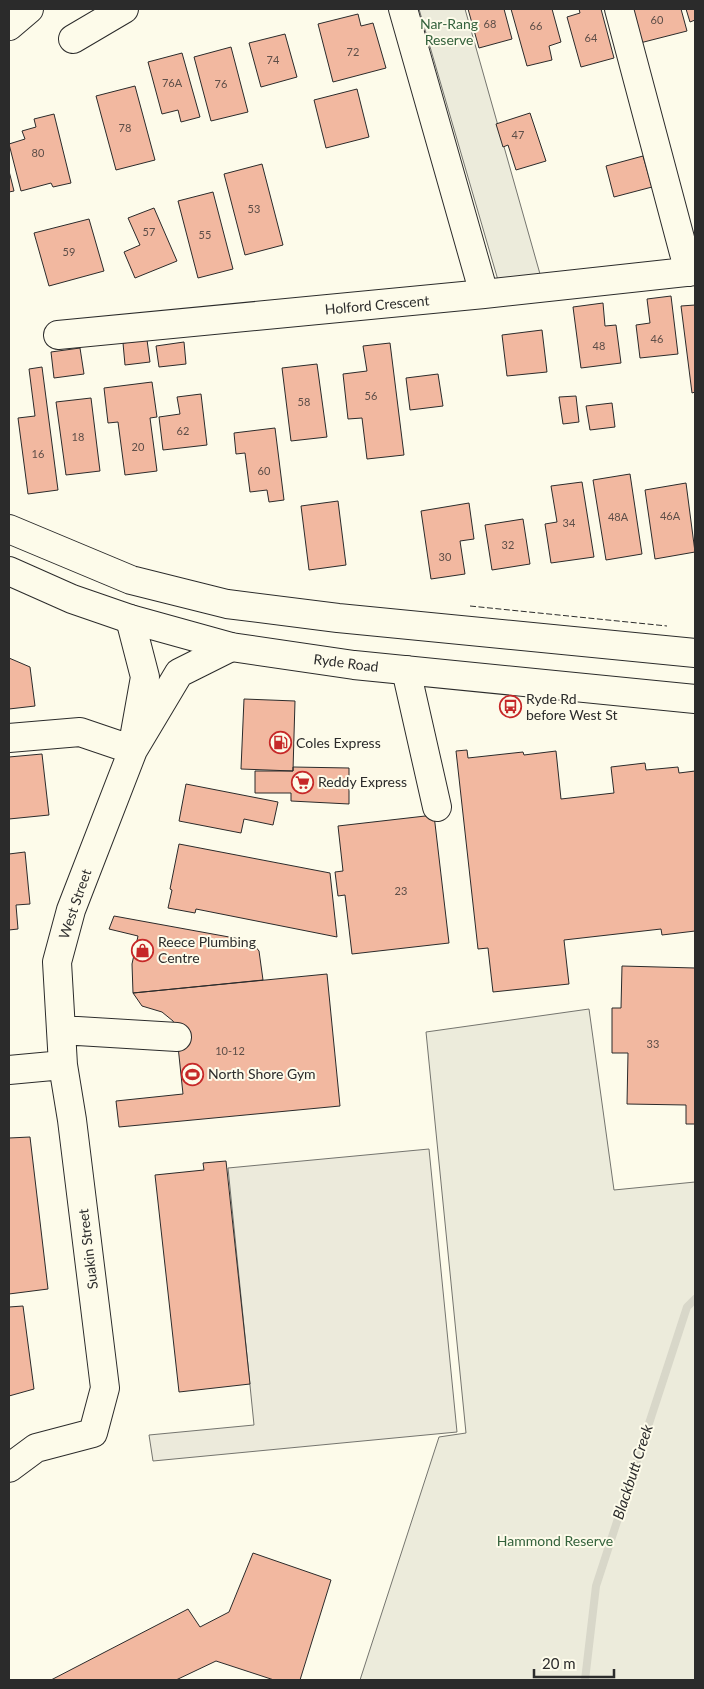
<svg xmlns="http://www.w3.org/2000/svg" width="704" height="1689" viewBox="0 0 704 1689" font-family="Lato,sans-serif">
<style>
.green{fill:#ecebdb;stroke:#74746e}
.parking{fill:#eceadb;stroke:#74746e}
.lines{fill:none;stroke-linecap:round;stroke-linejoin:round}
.stream{stroke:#d8d7c9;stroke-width:8}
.building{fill:#f2b8a0;stroke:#2b2b2b}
.minor-casing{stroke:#2b2b2b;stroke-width:30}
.highway-casing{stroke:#2b2b2b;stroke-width:30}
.minor{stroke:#fdfbea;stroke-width:28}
.highway{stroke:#fdfbea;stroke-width:28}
.fence{stroke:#2b2b2b;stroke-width:1;stroke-dasharray:6 2.5;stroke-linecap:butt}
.labels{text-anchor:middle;stroke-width:4;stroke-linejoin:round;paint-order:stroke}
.number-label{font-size:11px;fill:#5d4e48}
.park-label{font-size:14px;fill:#34623c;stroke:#fdfbea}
.street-label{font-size:14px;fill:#2b2b2b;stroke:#fdfbea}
.poi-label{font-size:14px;fill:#2b2b2b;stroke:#fdfbea;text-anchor:start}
.water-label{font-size:15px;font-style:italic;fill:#2b2b2b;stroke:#fdfbea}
</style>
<rect width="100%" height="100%" fill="#fdfbea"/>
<path class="green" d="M419 9H465L542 281 500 287Z
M589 1009 614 1190 695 1182V1680H360L439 1437 466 1433 426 1032Z"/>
<path class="parking" d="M429 1149 457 1432 153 1461 149 1435 254 1425 228 1168Z"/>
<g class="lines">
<path class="stream" d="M585 1680 596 1586 687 1307 695 1299"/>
</g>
<path class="building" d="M468 9H504L512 39 479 48Z
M511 9H552L561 42 549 46 552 60 527 66Z
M579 9H601L614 58 581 67 567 17 580 13Z
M627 9H681L687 31 636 44Z
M686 9H695V20L690 22Z
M358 14 361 26 373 23 386 68 333 82 318 24Z
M285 34 297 77 261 87 249 43Z
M231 47 248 112 211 121 194 57Z
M182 53 200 117 181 122 178 110 162 114 148 62Z
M135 86 155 160 116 170 96 96Z
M357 89 369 137 326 148 314 100Z
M530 113 546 161 516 170 508 145 503 147 496 124Z
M54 114 71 183 53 187 51 183 21 191 9 144 25 139 22 131 36 127 34 119Z
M643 156 652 187 614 197 606 166Z
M262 164 283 245 245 255 224 174Z
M9 171 14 191 9 192Z
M213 192 233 269 198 278 178 201Z
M154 208 177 261 135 278 124 252 140 245 128 218Z
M89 219 104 271 49 286 34 233Z
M671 296 678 354 640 358 636 325 650 323 647 299Z
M603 303 605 326 616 325 621 363 581 368 573 307Z
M695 305V392L692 393 681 306Z
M542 330 547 372 507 376 502 335Z
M147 340 150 362 125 365 123 343Z
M184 342 186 364 159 367 156 346Z
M390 343 404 455 367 459 362 418 348 419 343 374 367 371 363 346Z
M80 348 84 374 54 378 51 352Z
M317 364 327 437 291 441 282 368Z
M42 367 58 490 28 494 18 418 35 416 29 369Z
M438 374 443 406 410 410 406 378Z
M152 382 157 417 150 418 157 471 125 475 118 422 108 423 104 388Z
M201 394 207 445 163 450 159 417 180 414 177 397Z
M576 396 579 422 563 424 559 397Z
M91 398 100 471 66 475 56 402Z
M612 403 615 427 590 430 586 406Z
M275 428 284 500 269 502 267 490 250 492 245 453 236 454 234 433Z
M630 474 642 554 606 560 593 480Z
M582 482 594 557 551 563 545 524 557 522 551 486Z
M686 483 695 552 655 559 645 490Z
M338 501 346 565 309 570 301 506Z
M469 503 474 539 460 541 465 574 431 579 421 511Z
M523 519 530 564 492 570 485 525Z
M9 658 30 667 35 706 9 709Z
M244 699 295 701 293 771 241 769Z
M467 750 468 758 523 752 524 755 556 751 561 799 614 793 611 767 645 763 646 770 678 767 679 773 695 771V931L662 935 661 929 564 940 569 984 493 992 488 948 478 949 456 751Z
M42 754 49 815 9 819V757Z
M293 767 349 768V804L291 801V793H255V771H293Z
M186 784 278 802 273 825 244 819 241 833 179 821Z
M434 815 449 943 352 954 345 895 338 896 335 872 343 871 338 826Z
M179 844 330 873 337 937 196 909 195 913 168 908 172 890 170 889Z
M25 852 30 904 16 905 18 929 9 930V854Z
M114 916 251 941 259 951 263 980 133 993 132 964 138 936 109 929Z
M622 966 695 968V1124H686V1105L627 1104 628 1053H612V1008H621Z
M327 974 340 1106 119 1127 116 1101 183 1094 176 1027 173 1021 162 1012 142 1006 133 993Z
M30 1137 48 1289 9 1294V1138Z
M226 1161 250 1384 179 1392 155 1175 204 1170 203 1163Z
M23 1306 34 1389 9 1396V1307Z
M253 1553 331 1580 300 1680H274L216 1661 176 1680H51L188 1609 200 1627 229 1612Z"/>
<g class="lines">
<defs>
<path id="minor" d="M403 9 484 294
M619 9 689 272
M9 26 29 9
M73 39 124 9
M58 335 484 294 695 271
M130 619 145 677 135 733
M406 670 437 807
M9 738 80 732 133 750
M61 1030 177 1037
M9 1070 63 1065
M9 1468 36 1448 93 1433 105 1388 72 1120 63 1065 57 962 71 910 133 750 179 673 231 647"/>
<path id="highway" d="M9 529 131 580 227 604 338 618 695 653
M9 571 72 599 130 619 231 647 354 665 695 699"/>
</defs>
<use href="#minor" class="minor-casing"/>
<use href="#highway" class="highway-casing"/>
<use href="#minor" class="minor"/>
<use href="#highway" class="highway"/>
<path class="fence" d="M470 606 667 626"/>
</g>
<defs>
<symbol id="bus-ring" viewBox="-11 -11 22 22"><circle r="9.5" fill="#fdfbea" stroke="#c62828" stroke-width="1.5"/><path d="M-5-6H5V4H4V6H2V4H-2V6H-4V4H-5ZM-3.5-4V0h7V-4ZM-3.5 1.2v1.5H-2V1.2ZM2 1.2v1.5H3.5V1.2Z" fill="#c62828"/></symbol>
<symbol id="fuel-ring" viewBox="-11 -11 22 22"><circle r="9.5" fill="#fdfbea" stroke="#c62828" stroke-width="1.5"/><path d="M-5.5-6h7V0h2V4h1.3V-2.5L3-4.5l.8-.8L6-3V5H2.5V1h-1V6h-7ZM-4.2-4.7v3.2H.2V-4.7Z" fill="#c62828"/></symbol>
<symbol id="supermarket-ring" viewBox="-11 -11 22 22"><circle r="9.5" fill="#fdfbea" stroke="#c62828" stroke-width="1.5"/><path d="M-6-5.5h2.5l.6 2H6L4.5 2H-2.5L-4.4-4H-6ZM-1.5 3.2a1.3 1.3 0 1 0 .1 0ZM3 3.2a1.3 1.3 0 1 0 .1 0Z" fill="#c62828"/></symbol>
<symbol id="shop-ring" viewBox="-11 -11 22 22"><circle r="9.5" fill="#fdfbea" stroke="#c62828" stroke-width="1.5"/><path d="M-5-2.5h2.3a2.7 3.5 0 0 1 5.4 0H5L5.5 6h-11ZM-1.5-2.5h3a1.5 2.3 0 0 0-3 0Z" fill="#c62828"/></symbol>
<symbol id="stadium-ring" viewBox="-11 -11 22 22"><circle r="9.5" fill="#fdfbea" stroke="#c62828" stroke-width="1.5"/><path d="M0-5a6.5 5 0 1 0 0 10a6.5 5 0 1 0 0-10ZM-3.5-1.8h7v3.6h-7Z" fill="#c62828"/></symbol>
</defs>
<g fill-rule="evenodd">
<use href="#bus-ring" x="498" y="694" width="25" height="25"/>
<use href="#fuel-ring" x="268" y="730" width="25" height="25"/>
<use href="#supermarket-ring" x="290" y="770" width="25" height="25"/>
<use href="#shop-ring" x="130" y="938" width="25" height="25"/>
<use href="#stadium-ring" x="180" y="1062" width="25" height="25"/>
</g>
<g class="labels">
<g class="number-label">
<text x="657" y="24">60</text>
<text x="490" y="28">68</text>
<text x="536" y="30">66</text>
<text x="591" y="42">64</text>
<text x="353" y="56">72</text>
<text x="273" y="64">74</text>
<text x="172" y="87">76A</text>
<text x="221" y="88">76</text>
<text x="125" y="132">78</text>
<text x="518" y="139">47</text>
<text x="38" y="157">80</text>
<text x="254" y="213">53</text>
<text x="149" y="236">57</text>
<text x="205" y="239">55</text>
<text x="69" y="256">59</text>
<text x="657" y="343">46</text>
<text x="599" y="350">48</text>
<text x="371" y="400">56</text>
<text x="304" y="406">58</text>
<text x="183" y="435">62</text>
<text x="78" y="441">18</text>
<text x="138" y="451">20</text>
<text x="38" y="458">16</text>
<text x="264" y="475">60</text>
<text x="670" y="520">46A</text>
<text x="618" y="521">48A</text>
<text x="569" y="527">34</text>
<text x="508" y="549">32</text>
<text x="445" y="561">30</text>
<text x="401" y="895">23</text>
<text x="653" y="1048">33</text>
<text x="230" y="1055">10-12</text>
</g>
<g class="park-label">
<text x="449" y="29">Nar-Rang<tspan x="449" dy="16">Reserve</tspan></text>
<text x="555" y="1546">Hammond Reserve</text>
</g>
<g class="street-label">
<text transform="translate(377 305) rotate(-5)" y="5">Holford Crescent</text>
<text transform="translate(346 663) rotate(7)" y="5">Ryde Road</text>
<text transform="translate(75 904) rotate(-71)" y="5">West Street</text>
<text transform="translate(88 1249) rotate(-97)" y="5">Suakin Street</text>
</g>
<g class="poi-label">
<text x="526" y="704">Ryde Rd<tspan x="526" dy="16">before West St</tspan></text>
<text x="296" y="748">Coles Express</text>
<text x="318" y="787">Reddy Express</text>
<text x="158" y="947">Reece Plumbing<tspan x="158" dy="16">Centre</tspan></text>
<text x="208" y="1079">North Shore Gym</text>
</g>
<g class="water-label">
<text transform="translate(633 1472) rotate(-72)" y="5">Blackbutt Creek</text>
</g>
</g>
<rect width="704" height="1689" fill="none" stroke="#2b2b2b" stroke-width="20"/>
<path d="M534 1669v8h80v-8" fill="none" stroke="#2b2b2b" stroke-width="2.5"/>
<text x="542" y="1669" font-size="15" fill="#2b2b2b" stroke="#fdfbea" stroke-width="4" paint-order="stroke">20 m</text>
</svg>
